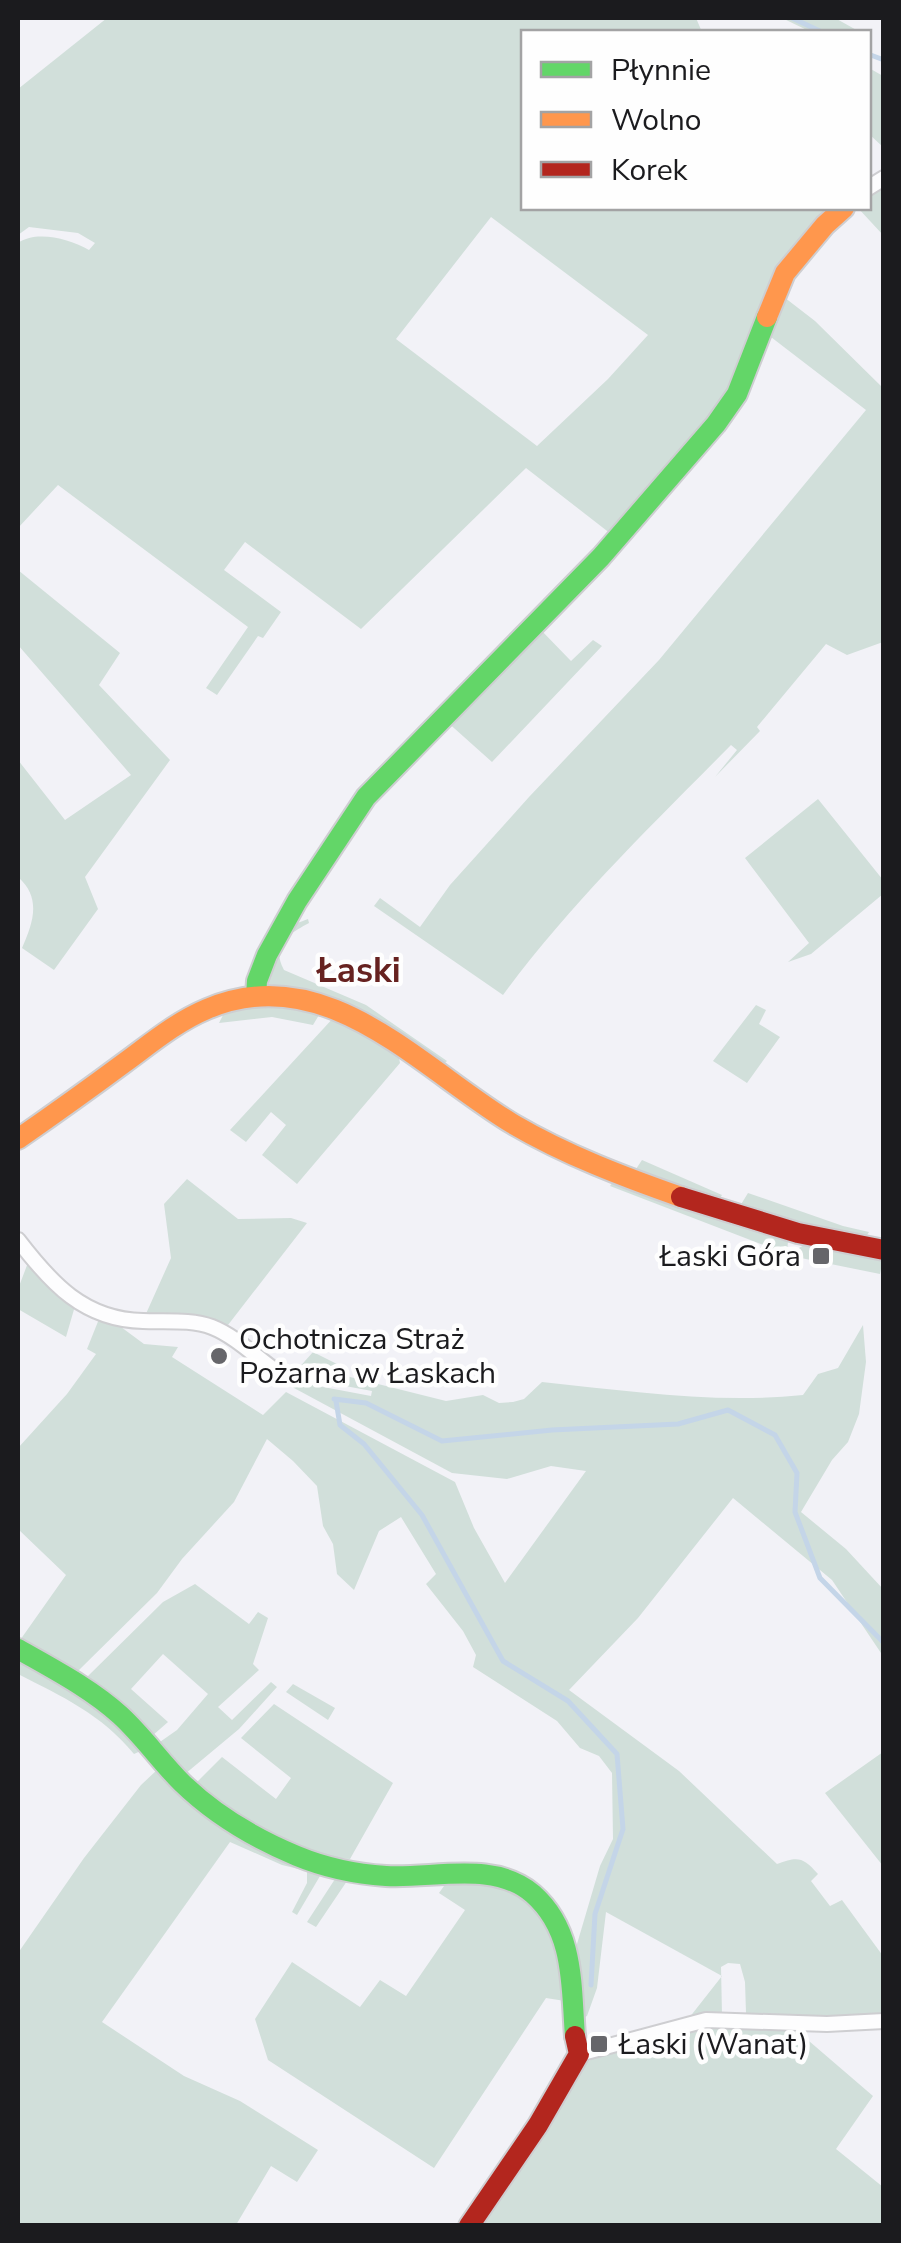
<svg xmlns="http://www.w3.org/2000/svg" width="901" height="2243" viewBox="0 0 901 2243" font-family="'Nunito Sans',sans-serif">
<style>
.green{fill:#d1dfda;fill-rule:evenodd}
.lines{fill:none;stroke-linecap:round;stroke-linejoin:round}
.stream{stroke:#c4d5e8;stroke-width:5}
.street-casing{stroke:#ceced1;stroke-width:18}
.fast-casing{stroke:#ceced1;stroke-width:24}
.slow-casing{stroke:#ceced1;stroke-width:24}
.jam-casing{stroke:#ceced1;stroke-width:24}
.street{stroke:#fdfdfe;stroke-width:14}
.fast{stroke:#63d668;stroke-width:20}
.slow{stroke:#ff974d;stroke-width:20}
.jam{stroke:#b3261e;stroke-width:20}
.poi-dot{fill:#66666a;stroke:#fefefe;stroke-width:4}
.labels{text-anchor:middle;stroke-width:9;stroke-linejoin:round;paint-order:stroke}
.poi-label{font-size:30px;fill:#1b1b1e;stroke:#fefefe;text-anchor:start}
.quarter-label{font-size:35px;font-weight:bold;fill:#672220;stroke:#fefefe}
</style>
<rect width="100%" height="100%" fill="#f2f2f7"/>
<path class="green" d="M107 18H696L702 32H524V208H832L731 394 664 468 666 471 611 534 526 468 361 629 245 542 224 570 281 612 263 638 258 636 217 695 206 688 248 627 58 485 18 528V243C37 230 69 239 89 250L95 243 78 233 29 227 18 235V89ZM491 217 648 335 608 379 537 446 396 339Z
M782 18H835L860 32H811Z
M869 68 883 76V147L869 134Z
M883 183V235L858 208H868L869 194Z
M780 294 815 321 883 388V642L847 655 826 644 757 727 760 731 715 777 737 750 731 745C651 826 570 904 503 995L374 906 380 898 420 927 450 885 529 797 659 660 866 410 767 334Z
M18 570 120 653 99 685 170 760 85 877 98 909 54 970 22 948C33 923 42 898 18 877V760L65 820 131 775 18 645Z
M539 628 571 661 593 640 602 646 492 762 445 720Z
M818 799 883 880V894L811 954 788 962 809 943 745 858Z
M308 919 309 923C289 934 270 944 284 970L366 1005 447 1061 445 1063 356 1008 325 996 269 984C262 969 275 943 286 930 291 924 301 922 308 919Z
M275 1004 317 1011 319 1015 313 1025 272 1017 219 1023 225 1011Z
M756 1005 766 1010 759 1024 780 1037 747 1083 713 1061Z
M335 1016 398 1053 400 1063 297 1184 262 1155 286 1125 271 1112 246 1142 230 1130Z
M642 1160 722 1195 718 1201 639 1172 636 1169Z
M187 1179 238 1219 291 1218 307 1223 228 1325 207 1319 145 1316 171 1258 164 1204Z
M613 1182 782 1238 788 1241 787 1254 610 1186Z
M748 1193 843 1226 869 1232 864 1240 742 1210 740 1206Z
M804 1245 883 1259 880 1274 796 1257 799 1248Z
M29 1260 75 1306 66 1337 18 1309V1289Z
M99 1319 121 1327 144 1344 178 1347 172 1357 263 1415 286 1392 455 1482 474 1528 505 1583 586 1471 551 1466 507 1479 452 1473 294 1388 286 1380 371 1396 372 1391 318 1381 296 1371 313 1352 349 1370 346 1376 446 1401 483 1395 499 1403 513 1402 524 1399 542 1382C629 1391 716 1404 803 1395L818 1374 838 1368 863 1325 866 1362 859 1414 848 1442 832 1460 801 1512 846 1549 883 1589V1656L832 1580 733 1498 638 1618 569 1690 679 1771 777 1864C798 1856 803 1857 818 1874L811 1881 830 1906 842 1900 883 1956V2015C838 2022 792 2017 746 2013L745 1982 740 1964 728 1963 721 1967 722 2015 689 2018 722 1976 606 1912 597 1988 587 2016 579 2020 577 1944 600 1866 613 1839 612 1773 599 1756 580 1748 557 1721 473 1667 476 1655 463 1631 426 1584 436 1574 401 1517 379 1531 354 1590 337 1574 333 1544 323 1526 317 1486 293 1461 267 1439 234 1502 182 1559 157 1593 79 1670 73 1673 18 1643 66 1575 18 1529V1448L67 1394 96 1354 87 1349Z
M195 1584 249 1624 258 1612 268 1618 253 1664 259 1670 218 1707 232 1720 271 1682 277 1687 239 1729 185 1774 157 1744 177 1730 208 1694 163 1654 131 1689 168 1722 152 1736 86 1678 163 1602Z
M18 1655 86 1694 145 1749 134 1754C101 1714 63 1697 18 1674Z
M293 1684 335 1708 328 1720 286 1692Z
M274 1704 393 1783 350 1859 318 1857 217 1805 196 1783 222 1757 276 1799 291 1778 241 1738Z
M883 1752V1866L825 1793Z
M158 1769 321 1866 320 1876 297 1915 292 1912 307 1883V1871L282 1865 230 1842 102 2022 184 2076 240 2101 318 2150 297 2182 271 2166 236 2225H18V1953L84 1858 141 1785Z
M337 1876 347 1881 316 1927 307 1922Z
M496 1878 544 1914 563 1963 565 2001 546 1998 434 2168 268 2060 255 2019 292 1962 360 2007 380 1980 406 1996 465 1910 439 1893 444 1886Z
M714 2024 799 2026 809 2041 873 2096 836 2149 883 2187V2225L475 2226 582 2065 601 2054Z"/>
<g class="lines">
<path class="stream" d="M792 18 822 32
M868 54 884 60
M334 1399 366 1403 442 1441 552 1430 678 1424 728 1410 775 1435 797 1473 795 1512 820 1578 884 1643
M336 1401 340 1425 364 1444 422 1515 503 1661 568 1701 617 1754 623 1829 595 1914 591 1985"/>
<defs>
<path id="street" d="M868 188 884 178
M18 1240C51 1283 84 1320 143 1321 165 1322 191 1319 212 1327 235 1336 256 1357 276 1371
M579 2054 706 2020 827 2024 884 2021"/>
<path id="fast" d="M256 996 257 981 267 955 297 901 366 797 601 557 716 424 737 394 767 317
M18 1649C53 1669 90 1688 120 1715 143 1736 160 1761 182 1783 214 1814 256 1839 297 1856 326 1868 355 1874 386 1876 433 1879 494 1860 533 1894 575 1931 571 1986 575 2036"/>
<path id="slow" d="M767 317 785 273 825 225 844 208
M18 1139C54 1114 89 1089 124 1063 150 1044 176 1022 207 1009 326 958 421 1069 513 1124 566 1155 624 1177 681 1197"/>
<path id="jam" d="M681 1197 798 1233 884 1250
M469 2226 538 2125 579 2054 575 2036"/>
</defs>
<use href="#street" class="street-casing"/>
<use href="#fast" class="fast-casing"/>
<use href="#slow" class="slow-casing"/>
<use href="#jam" class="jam-casing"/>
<use href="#street" class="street"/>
<use href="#fast" class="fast"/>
<use href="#slow" class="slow"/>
<use href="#jam" class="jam"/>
</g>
<g class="poi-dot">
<rect x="811" y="1246" width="20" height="20" rx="5"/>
<circle cx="219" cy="1356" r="10"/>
<rect x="589" y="2034" width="20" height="20" rx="5"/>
</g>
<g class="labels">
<g class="poi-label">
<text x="801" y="1266" text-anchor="end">Łaski Góra</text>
<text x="239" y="1349">Ochotnicza Straż<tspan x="239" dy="34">Pożarna w Łaskach</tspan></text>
<text x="619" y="2054">Łaski (Wanat)</text>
</g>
<g class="quarter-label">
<text x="359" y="982">Łaski</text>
</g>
</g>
<rect width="901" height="2243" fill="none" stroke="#1b1b1e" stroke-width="40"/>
<rect x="521" y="30" width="350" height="180" fill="#fefefe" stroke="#a3a3a4" stroke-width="2.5"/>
<rect x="541" y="62" width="50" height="15" fill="#63d668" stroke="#a3a3a4" stroke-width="2.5"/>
<text x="611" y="80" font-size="30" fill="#1b1b1e">Płynnie</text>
<rect x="541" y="112" width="50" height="15" fill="#ff974d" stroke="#a3a3a4" stroke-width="2.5"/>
<text x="611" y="130" font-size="30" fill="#1b1b1e">Wolno</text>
<rect x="541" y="162" width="50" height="15" fill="#b3261e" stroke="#a3a3a4" stroke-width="2.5"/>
<text x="611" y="180" font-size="30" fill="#1b1b1e">Korek</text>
</svg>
